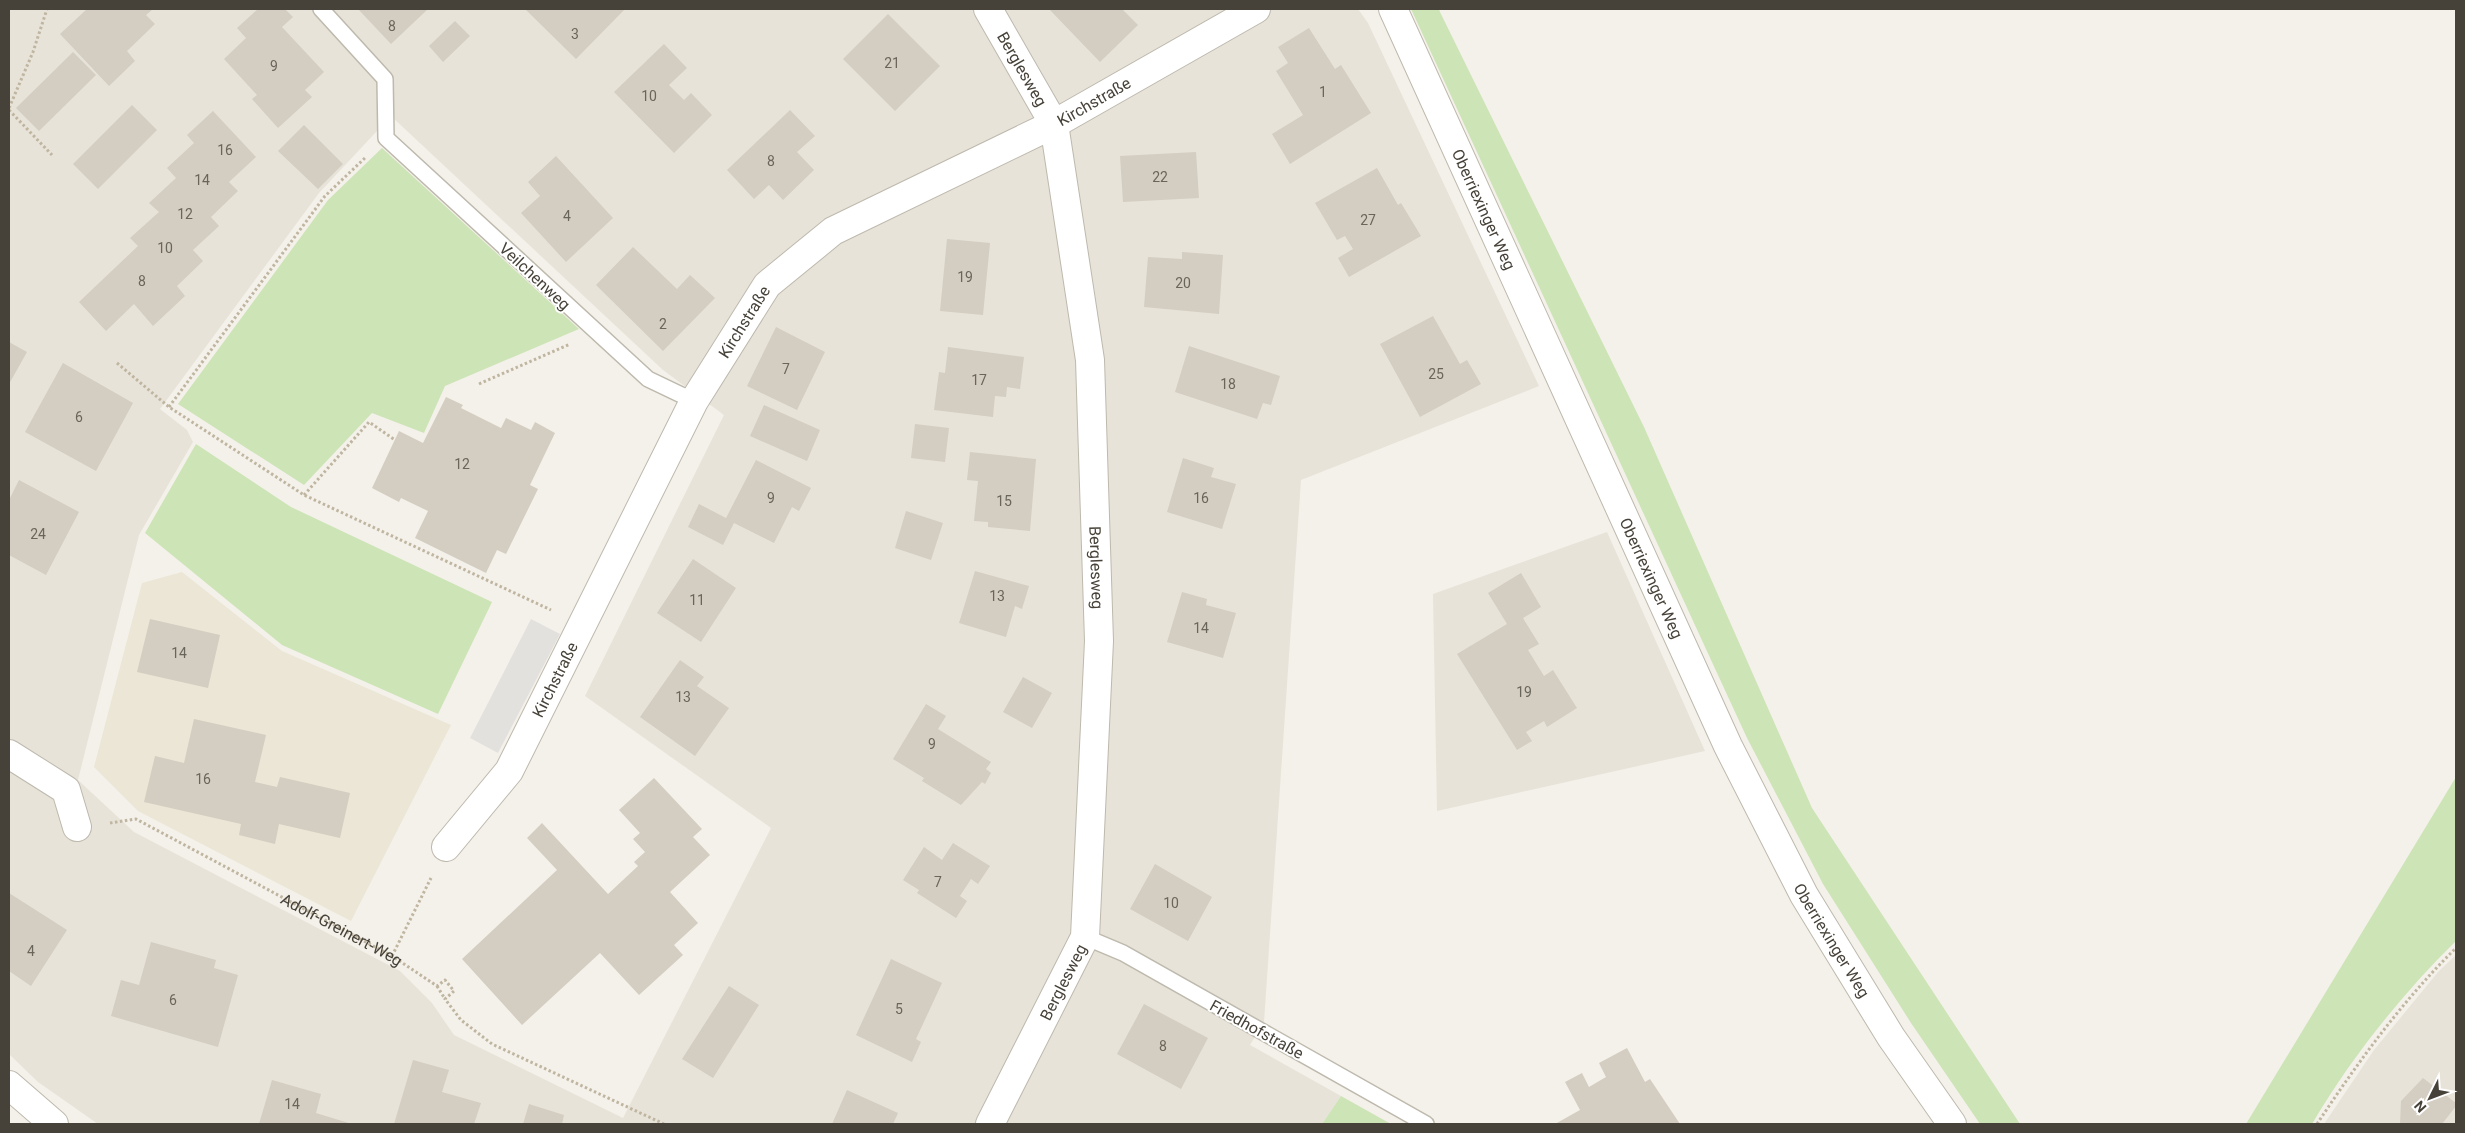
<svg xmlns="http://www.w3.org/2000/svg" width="2465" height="1133" viewBox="0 0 2465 1133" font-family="Roboto,sans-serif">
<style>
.residential{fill:#e7e3d9;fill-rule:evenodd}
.education{fill:#ebe6d5}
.green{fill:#cde4b7}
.parking{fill:#e3e1de}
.building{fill:#d4cdc1}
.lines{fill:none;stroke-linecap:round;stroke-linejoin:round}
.service-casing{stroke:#beb9ad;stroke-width:18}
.minor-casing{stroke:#beb9ad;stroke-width:30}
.path{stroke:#bfb5a0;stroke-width:3;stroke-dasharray:2.5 2.5;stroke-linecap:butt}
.service{stroke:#fff;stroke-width:15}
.minor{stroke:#fff;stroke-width:28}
.labels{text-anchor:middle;stroke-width:4;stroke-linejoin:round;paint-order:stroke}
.number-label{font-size:14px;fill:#6a655b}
.street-label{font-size:16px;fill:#474239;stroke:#fff}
</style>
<rect width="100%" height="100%" fill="#f4f1ea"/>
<path class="residential" d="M9 9H1358L1368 23 1539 386 1301 480 1264 1022 1250 1045 1341 1096 1322 1124H98L38 1082 9 1054ZM391 116 663 370 724 415 585 696 771 828 623 1118 454 1035 432 1003 400 971 134 832 78 780 139 535 193 442 187 430 160 409 319 193Z
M1607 532 1705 751 1437 811 1433 594Z
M2456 955V1124H2324L2374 1050 2438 972Z"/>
<path class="education" d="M182 572 282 651 451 725 351 921 138 811 94 767 142 583Z"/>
<path class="green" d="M1411 9H1439L1440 12 1644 427 1812 808 2020 1124H1980L1911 1023 1823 884 1747 738Z
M382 148 579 329 445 386 424 433 372 413 304 485 178 404 328 200Z
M196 444 291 507 492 602 438 714 282 645 145 533Z
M2456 777V941C2401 995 2351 1058 2312 1124H2246Z
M1341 1096 1391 1124H1322Z"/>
<path class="parking" d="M531 619 560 634 498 753 470 738Z"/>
<path class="building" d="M87 9H153L146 15 155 24 127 51 135 61 109 86 60 34Z
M258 9H285L293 17 282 27 324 72 305 90 312 97 278 128 252 99 257 95 224 59 246 38 237 28Z
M358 9H428L391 44Z
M525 9H625L576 59Z
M1049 9H1122L1138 25 1100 62Z
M888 14 940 66 895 111 843 59Z
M455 21 470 36 443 62 429 46Z
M1309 28 1335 69 1341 65 1371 113 1290 164 1272 134 1303 115 1276 71 1288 63 1278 47Z
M664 44 687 68 669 85 684 100 691 93 712 115 674 153 614 92Z
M73 52 96 75 39 131 16 108Z
M132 105 157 130 98 189 73 164Z
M790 110 815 136 797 152 814 170 783 200 769 185 754 199 727 170Z
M213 111 256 157 229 182 238 191 211 217 219 226 193 250 203 261 177 286 185 296 153 326 134 304 106 331 79 302 138 246 130 238 159 212 149 203 176 178 167 168 194 143 187 135Z
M304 125 343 164 318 189 278 151Z
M1196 152 1199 198 1123 202 1120 156Z
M556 156 613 218 566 262 521 213 540 196 528 182Z
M1377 168 1398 205 1401 203 1421 236 1349 277 1338 258 1353 249 1345 236 1337 240 1315 203Z
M947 239 990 243 983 315 940 311Z
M633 247 677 289 690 275 715 298 663 351 596 285Z
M1182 252 1223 255 1219 314 1144 307 1148 257 1182 259Z
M1433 316 1460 364 1467 360 1481 384 1420 417 1380 344Z
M776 327 825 352 797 410 747 386Z
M9 342 27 352 9 384Z
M1189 346 1280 376 1271 405 1263 403 1257 419 1175 392Z
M948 347 1024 357 1020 389 1007 387 1006 397 995 396 993 417 934 410 939 372 945 373Z
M63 363 133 403 96 471 25 432Z
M446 397 463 405 461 408 501 428 506 418 531 430 535 422 555 433 530 485 538 489 506 554 497 550 486 573 415 538 428 511 401 498 399 502 372 488 399 431 423 443Z
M764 405 820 430 807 461 750 436Z
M915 424 949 428 945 462 911 458Z
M970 452 1036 459 1030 531 988 527V522L974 521 978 481 967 480Z
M1183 458 1214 468 1211 477 1236 484 1222 529 1167 512Z
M756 460 811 488 799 511 792 507 774 543 734 523 723 545 688 527 699 504 726 518Z
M19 480 79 512 46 575 9 555V500Z
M906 511 943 523 931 560 895 548Z
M693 559 736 588 701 642 657 613Z
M975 571 1029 586 1022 609 1015 606 1006 637 959 623Z
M1521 573 1541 607 1523 618 1539 644 1528 650 1544 676 1553 670 1577 708 1547 727 1544 721 1526 732 1532 741 1517 750 1457 654 1507 624 1488 593Z
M1182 592 1207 599 1206 605 1236 613 1223 658 1167 642Z
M150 619 220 635 208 688 137 672Z
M680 660 704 677 697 686 729 708 695 756 640 717Z
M1023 677 1052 693 1032 728 1003 712Z
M926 704 946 716 938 729 991 762 986 769 991 773 985 784 982 782 961 805 922 781 924 778 893 759Z
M194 719 266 735 255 782 277 787 280 777 350 793 340 838 279 824 275 844 239 835 241 824 144 802 155 756 184 763Z
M654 778 702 829 693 837 710 855 670 892 698 923 674 945 683 955 639 995 600 953 522 1025 462 959 557 870 527 838 542 823 608 894 638 866 634 862 645 852 633 839 640 833 619 810Z
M953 843 990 866 978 884 971 879 960 896 967 901 956 918 917 893 919 890 903 880 924 847 942 860Z
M1155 864 1212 897 1188 941 1130 909Z
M9 893 67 930 31 986 9 971Z
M151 942 216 960 214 968 238 975 218 1047 111 1016 121 980 139 985Z
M891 959 942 983 916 1039 921 1042 912 1062 856 1035Z
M729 986 759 1005 713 1078 682 1059Z
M1144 1004 1208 1038 1181 1089 1117 1054Z
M1627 1048 1645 1082 1650 1079 1680 1124H1555L1580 1110 1565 1082 1582 1073 1589 1087 1606 1077 1599 1063Z
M413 1060 449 1070 442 1092 481 1103 474 1124H394Z
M2423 1078 2456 1103V1106L2442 1124H2400L2401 1101Z
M272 1080 321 1094 316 1113 352 1124H259Z
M847 1090 898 1113 893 1124H832Z
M529 1104 564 1115 562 1124H523Z"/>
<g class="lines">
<defs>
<path id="service" d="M321 9 385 79 386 138 648 379 694 401
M1085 937 1123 953 1426 1124"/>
<g id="minor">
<path id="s2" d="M988 9 1054 124 1090 360 1099 641 1085 937 990 1124"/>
<path id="s3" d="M1393 9 1728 746 1804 895 1891 1037 1952 1124"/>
<path d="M9 754 66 790 77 827"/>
<path id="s4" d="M446 847 509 771 694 401 767 285 833 231 1054 124 1256 9"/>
<path d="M9 1085 54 1124"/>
</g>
</defs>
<use href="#service" class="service-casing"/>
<use href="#minor" class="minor-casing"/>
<g class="path">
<path d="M9 108 33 52 47 9"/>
<path d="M9 110 52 155"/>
<path d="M117 363 169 407 304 495 551 610"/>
<path d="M479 384 570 344"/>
<path d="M169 407 325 196 366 157"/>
<path d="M304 495 369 422 395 440"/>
<path id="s1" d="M110 823 136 819 392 956 437 986 445 980 454 991 445 999 461 1020 492 1044 664 1124"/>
<path d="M392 956 431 878"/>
<path d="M437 986 445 999"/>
<path d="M2317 1124C2358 1062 2403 1000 2456 948"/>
</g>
<use href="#service" class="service"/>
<use href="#minor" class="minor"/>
</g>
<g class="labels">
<g class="number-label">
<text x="392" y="31">8</text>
<text x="575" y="39">3</text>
<text x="892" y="68">21</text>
<text x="274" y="71">9</text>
<text x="1323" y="97">1</text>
<text x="649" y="101">10</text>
<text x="225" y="155">16</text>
<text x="771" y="166">8</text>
<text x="1160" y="182">22</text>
<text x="202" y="185">14</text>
<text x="185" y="219">12</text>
<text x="567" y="221">4</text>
<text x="1368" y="225">27</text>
<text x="165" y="253">10</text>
<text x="965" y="282">19</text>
<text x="142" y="286">8</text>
<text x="1183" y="288">20</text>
<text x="663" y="329">2</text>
<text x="786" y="374">7</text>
<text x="1436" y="379">25</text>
<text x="979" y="385">17</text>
<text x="1228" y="389">18</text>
<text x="79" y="422">6</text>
<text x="462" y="469">12</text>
<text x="771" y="503">9</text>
<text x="1201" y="503">16</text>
<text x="1004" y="506">15</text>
<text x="38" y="539">24</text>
<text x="997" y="601">13</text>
<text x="697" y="605">11</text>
<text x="1201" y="633">14</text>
<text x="179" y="658">14</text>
<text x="1524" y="697">19</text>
<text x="683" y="702">13</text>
<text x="932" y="749">9</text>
<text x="203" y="784">16</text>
<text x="938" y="887">7</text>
<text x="1171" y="908">10</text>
<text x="31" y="956">4</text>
<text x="173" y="1005">6</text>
<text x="899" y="1014">5</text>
<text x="1163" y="1051">8</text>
<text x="292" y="1109">14</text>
</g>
<g class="street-label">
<text dy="6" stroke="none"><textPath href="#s2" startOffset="69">Berglesweg</textPath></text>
<text dy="6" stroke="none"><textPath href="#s4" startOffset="1026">Kirchstraße</textPath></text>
<text dy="6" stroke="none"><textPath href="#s3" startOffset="220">Oberriexinger Weg</textPath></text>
<text transform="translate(535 276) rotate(43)" y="6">Veilchenweg</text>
<text dy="6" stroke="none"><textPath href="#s4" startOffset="606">Kirchstraße</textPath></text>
<text dy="6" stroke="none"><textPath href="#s2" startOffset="579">Berglesweg</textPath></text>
<text dy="6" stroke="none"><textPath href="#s3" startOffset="625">Oberriexinger Weg</textPath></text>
<text dy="6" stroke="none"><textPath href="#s4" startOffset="201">Kirchstraße</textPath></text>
<text dy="6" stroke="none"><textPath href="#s1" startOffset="260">Adolf-Greinert-Weg</textPath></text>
<text dy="6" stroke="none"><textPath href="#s3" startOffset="1030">Oberriexinger Weg</textPath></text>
<text transform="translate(1063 982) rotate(-63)" y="6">Berglesweg</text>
<text transform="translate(1257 1029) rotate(29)" y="6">Friedhofstraße</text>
</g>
</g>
<rect width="2465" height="1133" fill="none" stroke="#474239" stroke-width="20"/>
<g transform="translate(2430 1098) rotate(228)" stroke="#ffffff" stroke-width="4" paint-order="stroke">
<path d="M0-4L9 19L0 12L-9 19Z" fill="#474239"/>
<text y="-8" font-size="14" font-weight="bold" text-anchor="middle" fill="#474239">N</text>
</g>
</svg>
